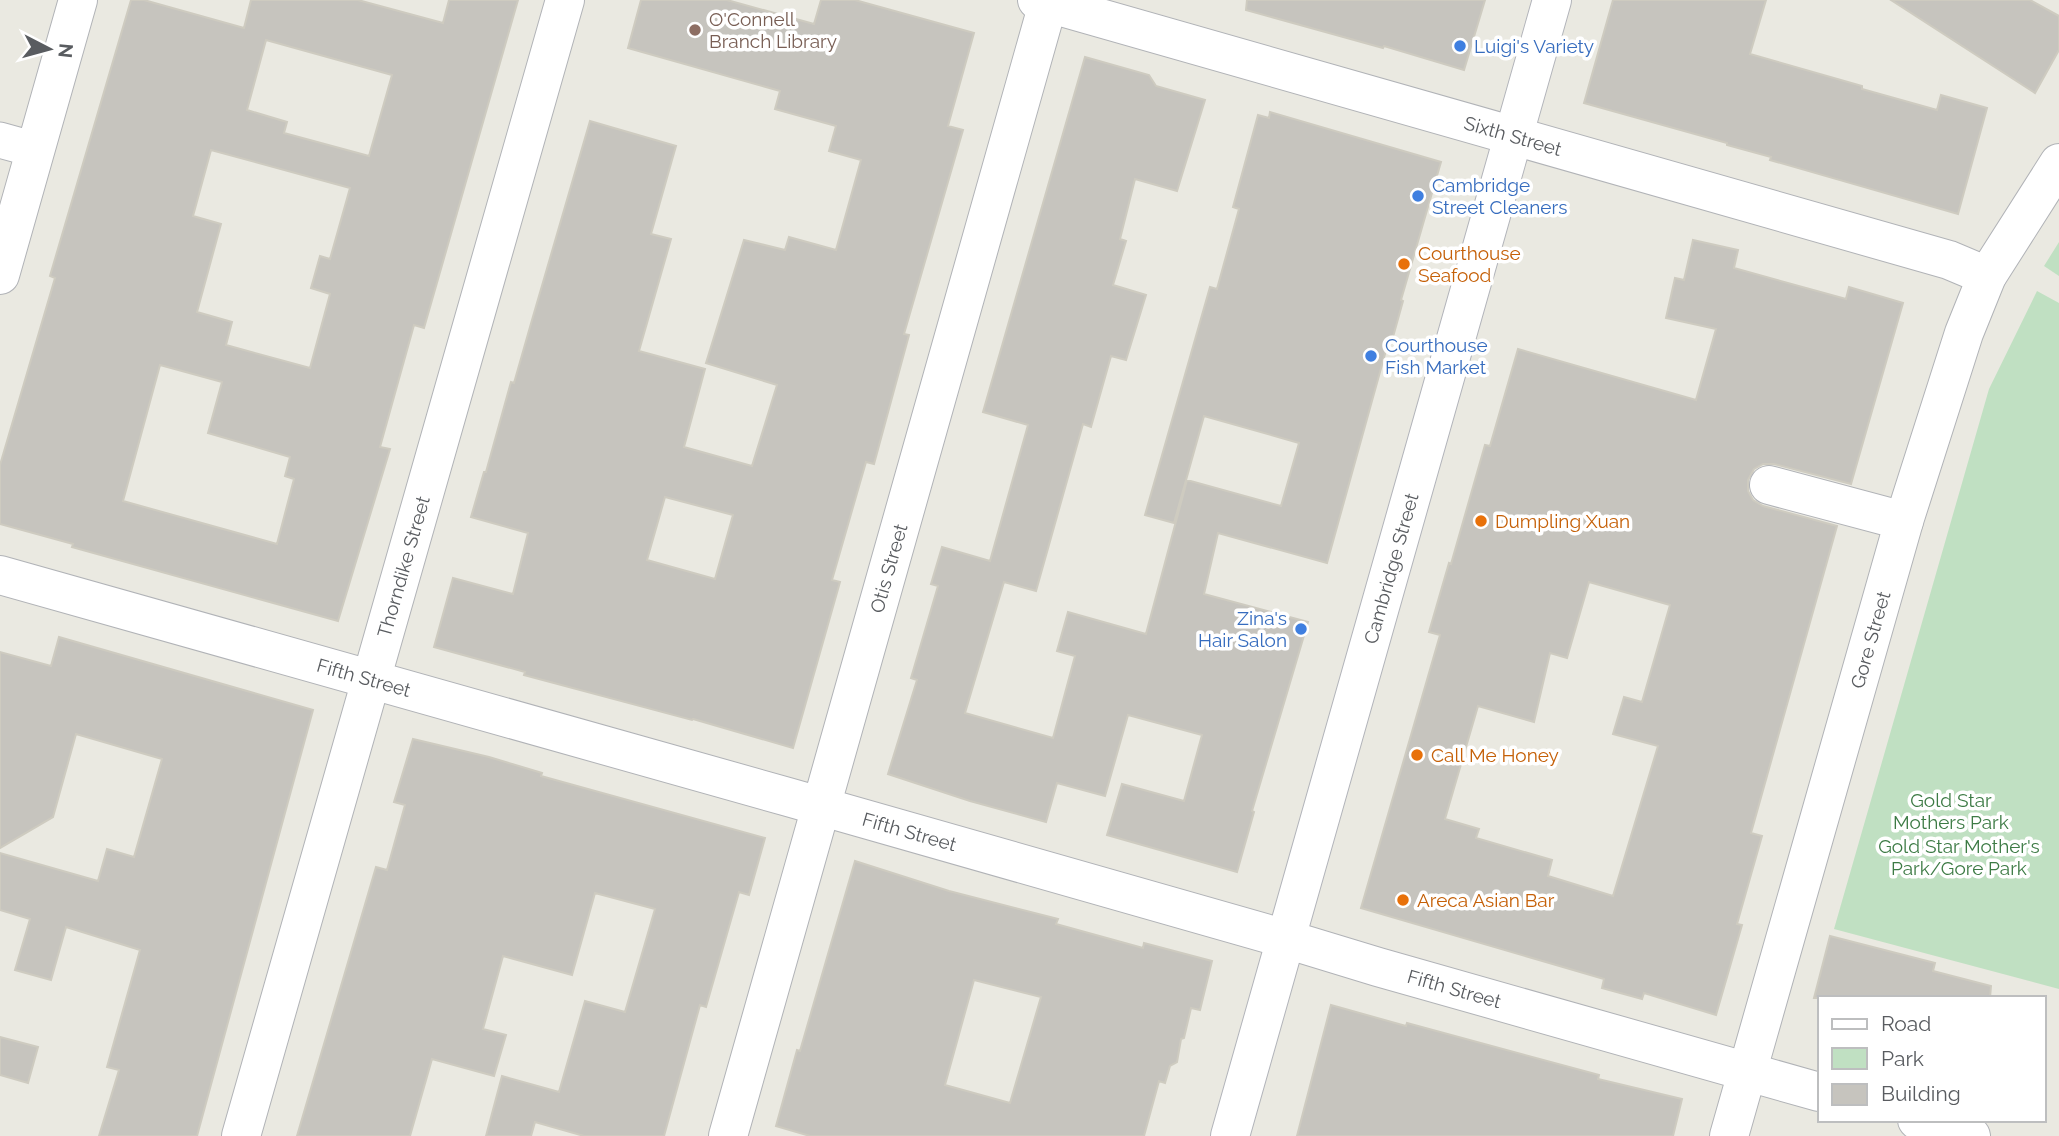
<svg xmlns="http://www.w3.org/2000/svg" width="2059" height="1136" viewBox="0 0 2059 1136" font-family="Raleway,sans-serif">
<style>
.green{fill:#c0e0c2}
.building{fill:#c6c4be;stroke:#cecbc0;stroke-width:2;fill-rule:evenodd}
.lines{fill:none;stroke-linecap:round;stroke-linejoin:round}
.pedestrian-casing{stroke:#b1b3b7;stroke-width:37}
.minor-casing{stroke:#b1b3b7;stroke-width:40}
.tertiary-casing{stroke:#b1b3b7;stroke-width:40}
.secondary-casing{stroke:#b2b4ba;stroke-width:40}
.pedestrian{stroke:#fff;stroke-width:35}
.minor{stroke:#fff;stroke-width:38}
.tertiary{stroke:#fff;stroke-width:38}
.secondary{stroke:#fff;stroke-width:38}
.education-dot{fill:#8d6e63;stroke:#fff;stroke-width:2.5}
.shop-dot{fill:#3f7fe0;stroke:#fff;stroke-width:2.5}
.food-dot{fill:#e8710a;stroke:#fff;stroke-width:2.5}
.labels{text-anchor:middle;stroke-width:7;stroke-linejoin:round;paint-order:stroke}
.education-label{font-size:19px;fill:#785e54;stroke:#fff;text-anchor:start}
.shop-label{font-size:19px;fill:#366cbe;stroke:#fff;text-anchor:start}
.street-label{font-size:19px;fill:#595c60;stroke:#fff}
.food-label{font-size:19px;fill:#c56008;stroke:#fff;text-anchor:start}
.park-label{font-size:19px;fill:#3d7b45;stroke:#fff}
</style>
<rect width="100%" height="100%" fill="#eae9e1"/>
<path class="green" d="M2059 242V276L2044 266Z
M2037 291 2059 303V989L1834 929 1989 389Z"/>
<path class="building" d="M131 0H144L244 28 251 0H358L443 23 449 0H518L424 328 414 325 380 447 390 449 338 621 72 547 73 544 0 524V465L55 278 50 276ZM266 40 392 75 369 156 284 133 287 122 247 110ZM211 150 350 188 330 259 320 256 311 288 330 294 310 368 226 345 232 322 197 312 221 224 193 216ZM160 365 222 382 208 433 290 457 285 476 294 479 277 544 123 501Z
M641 0H727L814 24 821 0H855L974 33 948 126 963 130 904 334 909 335 874 464 866 462 832 580 840 582 793 748 693 719 692 720 524 675 525 672 434 647 453 578 513 594 528 533 471 517 484 472H486L511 382 514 383 532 320 590 121 676 146 651 234 671 239 639 351 705 369 684 447 752 466 777 385 706 363 744 240 785 250 789 237 836 250 861 160 829 151 836 126 775 109 780 91 628 48ZM665 497 733 515 715 579 647 560Z
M1247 0H1485L1464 70 1384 46 1383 48 1246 10Z
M1613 0H1766L1750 54 1862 86V89L1937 110 1941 95 1987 108 1958 214 1770 160 1771 157 1727 145V143L1584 103Z
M1891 0H2030L2059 16V50L2035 93Z
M1085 57 1149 75 1156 86 1205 100 1177 191 1135 179 1120 239 1126 241 1113 285 1146 295 1126 360 1111 356 1091 427 1083 424 1036 591 1004 582 965 713 1053 738 1075 656 1057 651 1068 612 1146 634 1187 480 1281 506 1299 443 1204 416 1174 523 1145 515 1210 287 1217 289 1239 209 1233 207 1258 115 1269 118 1270 112 1441 162 1401 300 1403 301 1393 337 1390 336 1327 563 1218 533 1204 594 1308 622 1252 811 1254 812 1237 872 1107 835 1122 784 1184 801 1202 735 1128 715 1105 796 1057 783 1046 822 970 801 888 774 917 680 911 678 938 586 931 584 942 547 990 561 1028 425 983 412Z
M1693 240 1738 250 1734 268 1846 299 1849 287 1903 303 1851 484 1774 464H1763L1754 469 1748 480V491L1753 500 1763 506 1837 526 1751 833 1762 836 1737 924 1742 925 1716 1015 1644 993 1642 999 1602 988 1604 979 1361 908 1440 635 1429 632 1449 563 1451 564 1485 445 1490 446 1518 349 1696 400 1716 329 1666 318 1675 278 1684 280ZM1589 582 1670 605 1642 702 1624 697 1613 734 1658 746 1613 896 1548 876 1552 860 1476 838 1479 829 1445 819 1478 706 1534 722 1550 653 1567 658Z
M59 637 313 710 197 1136H99L119 1070 107 1067 140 950 66 927 51 980 15 970 30 919 0 910V853L98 881 107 849 134 857 162 759 76 734 53 817 0 848V652L51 666Z
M413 739 489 757 542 773 541 776 765 838 749 895 739 892 706 1007 700 1005 664 1136H584L535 1122 531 1136H486L502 1076 559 1092 585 1001 625 1012 655 909 595 893 572 975 503 956 483 1029 506 1035 494 1076 432 1059 410 1136H297L376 867 387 870 405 805 394 802Z
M855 861 949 891 1058 919 1056 924 1143 948 1144 943 1212 961 1200 1010 1191 1008 1184 1038 1181 1039 1177 1062 1170 1066 1165 1083 1159 1081 1144 1136H810L776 1126 797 1050 800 1051 826 961ZM974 980 1041 997 1010 1103 945 1085Z
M1830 936 1935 963 1933 971 1991 986 1990 998H1814Z
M1331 1005 1406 1026 1407 1023 1599 1075 1598 1079 1682 1099 1673 1136H1297Z
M0 1037 38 1047 28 1083 0 1075Z"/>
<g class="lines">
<defs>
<path id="pedestrian" d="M0 140 36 150"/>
<g id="minor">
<path d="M0 275 78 0"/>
<path d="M1769 485 1904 521"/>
<path id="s1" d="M0 575 788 797 1286 939 1378 967 1819 1092"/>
<path d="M1917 1120 1971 1136"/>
<path id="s2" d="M241 1136 565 0"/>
<path id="s3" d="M728 1136 1049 0"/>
</g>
<g id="tertiary">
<path id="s4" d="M1037 0 1949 260 1987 276"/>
<path id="s5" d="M1729 1136 1904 521 1964 333 1987 276 2059 163"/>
</g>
<g id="secondary">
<path id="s6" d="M1230 1136 1552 0"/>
</g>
</defs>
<use href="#pedestrian" class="pedestrian-casing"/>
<use href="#minor" class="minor-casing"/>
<use href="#tertiary" class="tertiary-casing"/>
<use href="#secondary" class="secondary-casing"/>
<use href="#pedestrian" class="pedestrian"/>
<use href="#minor" class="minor"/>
<use href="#tertiary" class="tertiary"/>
<use href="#secondary" class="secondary"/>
</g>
<circle class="education-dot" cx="695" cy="30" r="7"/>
<g class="shop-dot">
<circle cx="1460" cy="46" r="7"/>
<circle cx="1418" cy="196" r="7"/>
<circle cx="1371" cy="356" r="7"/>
<circle cx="1301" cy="629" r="7"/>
</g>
<g class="food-dot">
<circle cx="1404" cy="264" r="7"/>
<circle cx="1481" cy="521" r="7"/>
<circle cx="1417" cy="755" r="7"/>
<circle cx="1403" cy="900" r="7"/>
</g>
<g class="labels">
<g class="education-label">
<text x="709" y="26">O'Connell<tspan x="709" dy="22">Branch Library</tspan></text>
</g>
<g class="shop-label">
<text x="1474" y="53">Luigi's Variety</text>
<text x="1432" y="192">Cambridge<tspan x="1432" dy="22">Street Cleaners</tspan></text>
<text x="1385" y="352">Courthouse<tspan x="1385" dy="22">Fish Market</tspan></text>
<text x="1287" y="625" text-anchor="end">Zina's<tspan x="1287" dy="22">Hair Salon</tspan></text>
</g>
<g class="street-label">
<text dy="7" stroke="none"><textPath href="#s4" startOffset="495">Sixth Street</textPath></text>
<text dy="7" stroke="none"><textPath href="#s2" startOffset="592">Thorndike Street</textPath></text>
<text dy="7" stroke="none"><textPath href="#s3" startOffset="590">Otis Street</textPath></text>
<text dy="7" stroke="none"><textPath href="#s6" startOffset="590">Cambridge Street</textPath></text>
<text dy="7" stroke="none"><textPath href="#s5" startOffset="516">Gore Street</textPath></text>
<text dy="7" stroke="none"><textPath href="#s1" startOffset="378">Fifth Street</textPath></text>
<text dy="7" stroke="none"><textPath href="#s1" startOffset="945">Fifth Street</textPath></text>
<text dy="7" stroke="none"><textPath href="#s1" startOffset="1512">Fifth Street</textPath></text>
</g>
<g class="food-label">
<text x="1418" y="260">Courthouse<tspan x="1418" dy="22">Seafood</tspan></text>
<text x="1495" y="528">Dumpling Xuan</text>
<text x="1431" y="762">Call Me Honey</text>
<text x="1417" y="907">Areca Asian Bar</text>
</g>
<g class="park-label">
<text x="1951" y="807">Gold Star<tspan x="1951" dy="22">Mothers Park</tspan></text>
<text x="1959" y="853">Gold Star Mother's<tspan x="1959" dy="22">Park/Gore Park</tspan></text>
</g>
</g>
<rect x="1818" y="996" width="228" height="126" fill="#ffffff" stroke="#bdbebf" stroke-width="2"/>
<rect x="1832" y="1019" width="35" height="10" fill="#ffffff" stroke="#bdbebf" stroke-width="2"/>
<text x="1881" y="1031" font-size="21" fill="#595c60">Road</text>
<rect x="1832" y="1048" width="35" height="21" fill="#c0e0c2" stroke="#bdbebf" stroke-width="2"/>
<text x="1881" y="1066" font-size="21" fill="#595c60">Park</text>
<rect x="1832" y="1084" width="35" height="21" fill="#c6c4be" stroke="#bdbebf" stroke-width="2"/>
<text x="1881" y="1101" font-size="21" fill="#595c60">Building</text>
<g transform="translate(49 49) rotate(96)" stroke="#ffffff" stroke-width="5" paint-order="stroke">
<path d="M0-5L12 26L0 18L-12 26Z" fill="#595c60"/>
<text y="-10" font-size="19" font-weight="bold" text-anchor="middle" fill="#595c60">N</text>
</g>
</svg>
